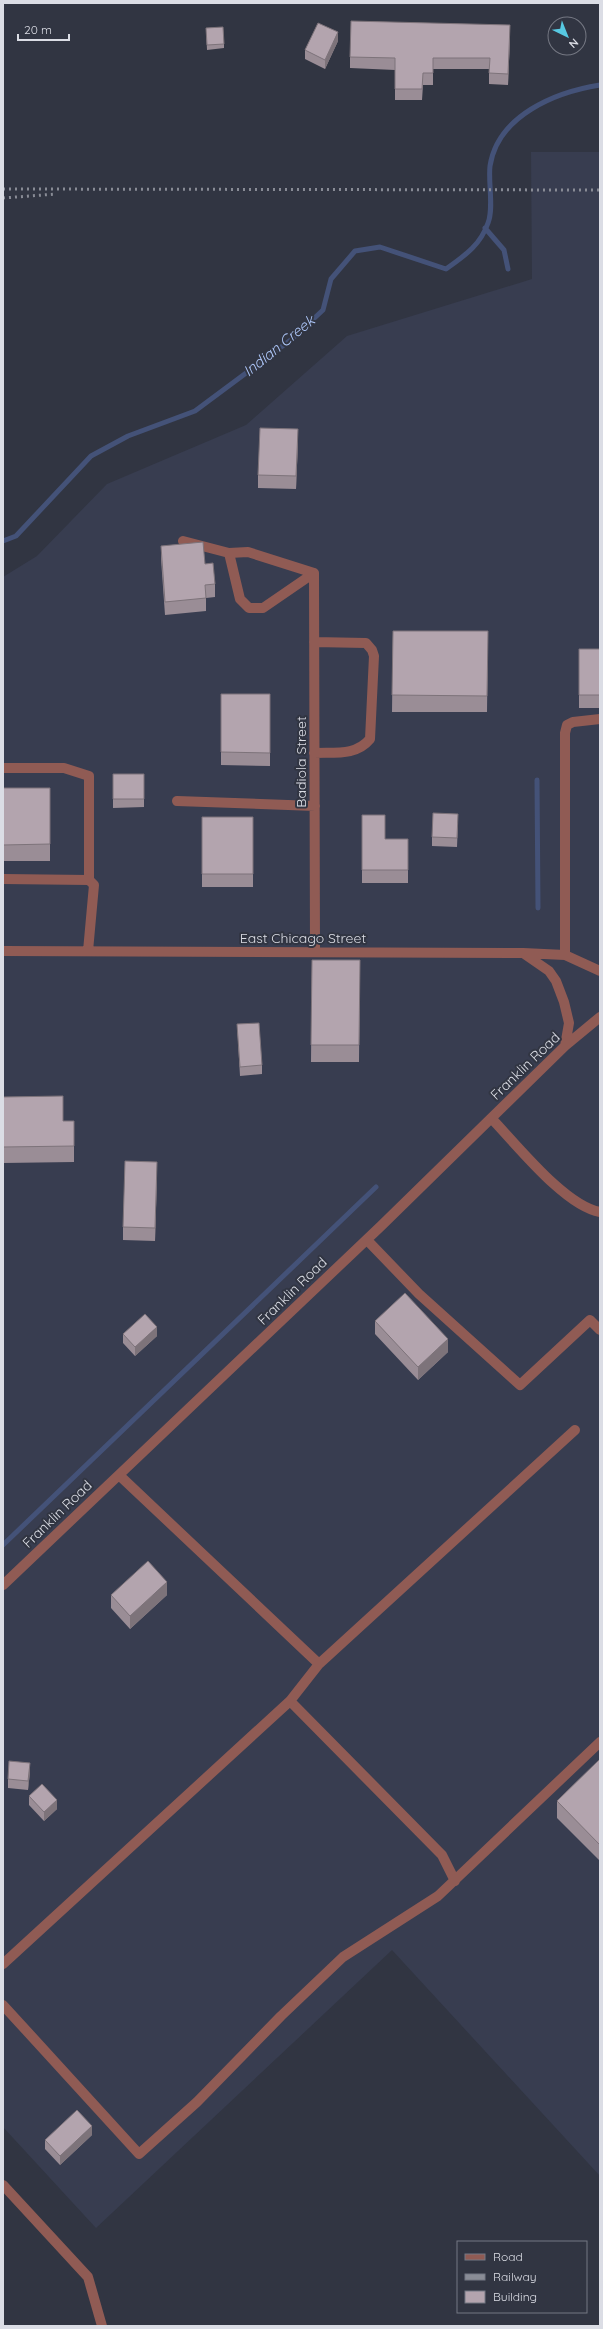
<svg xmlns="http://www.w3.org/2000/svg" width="603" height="2329" viewBox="0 0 603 2329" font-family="Quicksand,sans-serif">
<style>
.built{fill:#383d50}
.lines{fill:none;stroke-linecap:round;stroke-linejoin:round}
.stream{stroke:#445278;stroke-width:5}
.minor{stroke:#905b54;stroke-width:10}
.rail{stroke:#898c96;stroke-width:3;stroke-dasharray:2 4;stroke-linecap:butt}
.wall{fill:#9a8d96}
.shaded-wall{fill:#7d737a}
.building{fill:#b3a4ae;stroke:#7d737a}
.labels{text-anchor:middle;stroke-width:4;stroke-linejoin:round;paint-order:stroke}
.street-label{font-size:14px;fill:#dbdde5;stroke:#313542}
.water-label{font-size:15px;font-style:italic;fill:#afc8fb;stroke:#313542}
</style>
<rect width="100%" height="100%" fill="#313542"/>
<path class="built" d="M531 152H600V2176L392 1950 96 2228 3 2127V577L37 556 107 484 246 425 347 336 532 279Z"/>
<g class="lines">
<path class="stream" d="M485 228 504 250 508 269
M3 541 16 536 91 456 128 436 195 411 292 339 323 310 331 279 355 251 380 247 446 269C464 256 480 246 488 223 494 208 488 183 490 166 498 115 556 92 600 85
M537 780 538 908
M3 1545 376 1187"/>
<path class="minor" d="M183 541 229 553 248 552 314 573
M229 553 240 599 249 608H263L314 573
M314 573 315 952
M314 642 366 643 372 650 374 656 370 739C356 756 335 752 314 753
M3 768H64L89 776V880
M177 801 315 806
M3 879 89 880 94 885 88 951
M3 951 523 953 565 955 600 971
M523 953 549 971 556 981 564 1002 569 1023 565 1046
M565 955V733L567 725 573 722 600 719
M492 1119C517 1145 565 1206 600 1212
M367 1240 419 1294 520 1385 590 1320 600 1330
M119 1475 319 1664 575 1430
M3 1585 381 1226 565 1046 600 1017
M290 1701 442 1855 455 1881
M3 1964 290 1701 319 1664
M3 2005 139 2154 197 2102 281 2016 343 1957 438 1896 600 1742
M3 2185 88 2277 102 2326"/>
<path class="rail" d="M3 189 600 190
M3 198 56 194"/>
</g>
<path class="wall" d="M206 28 224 44V48L207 50Z
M510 37 508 85 489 84V69H433V85H423L422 100H395V70L350 68V57Z
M338 41 325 69 305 59V50Z
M298 442 296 489 258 488V475Z
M161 546 205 564 215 584V597L206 598V611L165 615 161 559Z
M393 631H488L487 712H392Z
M579 649H600V708H579Z
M221 694H270V766L221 765Z
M113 774H144V807L113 808Z
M3 788H50V861H3Z
M362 815 385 839H408V883H362Z
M202 817H253V887H202Z
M458 823 457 847 432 846V837Z
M312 960H360L359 1062H311Z
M237 1024 262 1065V1074L240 1076Z
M3 1097 63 1121H74V1162L3 1163Z
M157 1175 155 1241 123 1240V1227Z
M375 1321 448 1352 418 1380 375 1334Z
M123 1334 157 1336 135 1356 123 1343Z
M111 1595H167L130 1629 111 1608Z
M600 1759V1861L557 1818V1801Z
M30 1772 28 1790 8 1788V1779Z
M29 1796 57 1809 44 1821 29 1805Z
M92 2135 60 2165 45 2149V2140Z
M599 2308H600V2318L599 2317Z"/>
<path class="shaded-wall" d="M510 25V37L508 85V74Z
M338 32V41L325 69V60Z
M298 429V442L296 489V476Z
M157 1162V1175L155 1241V1228Z
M157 1327V1336L135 1356V1347Z
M448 1339V1352L418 1380V1367Z
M167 1582V1595L130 1629V1616Z
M30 1763V1772L28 1790V1781Z
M57 1800V1809L44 1821V1812Z
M92 2126V2135L60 2165V2156Z"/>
<path class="building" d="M351 21 510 25 508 74 489 73 490 58H433V73H423L422 89H395V58L350 57Z
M318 23 338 32 325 60 305 50Z
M223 27 224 44 207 45 206 28Z
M260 428 298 429 296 476 258 475Z
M203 542 205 564 213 563 215 584 205 585 206 598 165 602 161 546Z
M393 631H488L487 696 392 695Z
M579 649H600V695H579Z
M221 694H270V753L221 752Z
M113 774H144V799H113Z
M3 788H50V844L3 845Z
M433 813 458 814 457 838 432 837Z
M362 815H385V839H408V870H362Z
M202 817H253V874H202Z
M312 960H360L359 1045H311Z
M259 1023 262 1065 240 1067 237 1024Z
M63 1096V1121H74V1146L3 1147V1097Z
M125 1161 157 1162 155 1228 123 1227Z
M405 1293 448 1339 418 1367 375 1321Z
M145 1314 157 1327 135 1347 123 1334Z
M148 1561 167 1582 130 1616 111 1595Z
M600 1759V1845L557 1801Z
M9 1761 30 1763 28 1781 8 1779Z
M42 1784 57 1800 44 1812 29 1796Z
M77 2110 92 2126 60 2156 45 2140Z"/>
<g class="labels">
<g class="street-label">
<text transform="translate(301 762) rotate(-90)" y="5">Badiola Street</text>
<text x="303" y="943">East Chicago Street</text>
<text transform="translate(525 1066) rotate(-44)" y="5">Franklin Road</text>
<text transform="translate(292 1291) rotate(-44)" y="5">Franklin Road</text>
<text transform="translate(57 1514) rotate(-44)" y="5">Franklin Road</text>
</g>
<g class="water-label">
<text transform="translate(279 346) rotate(-39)" y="5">Indian Creek</text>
</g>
</g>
<rect width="603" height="2329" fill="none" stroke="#dbdde5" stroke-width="8"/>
<rect x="457" y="2241" width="130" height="72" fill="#313542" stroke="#757883"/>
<rect x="465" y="2254" width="20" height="6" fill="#905b54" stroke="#757883"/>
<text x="493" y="2261" font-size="12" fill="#dbdde5">Road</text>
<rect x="465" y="2274" width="20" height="6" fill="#898c96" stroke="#757883"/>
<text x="493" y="2281" font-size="12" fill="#dbdde5">Railway</text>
<rect x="465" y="2291" width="20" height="12" fill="#b3a4ae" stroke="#757883"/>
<text x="493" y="2301" font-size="12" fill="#dbdde5">Building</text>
<g transform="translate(567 36) rotate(137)"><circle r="19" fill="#313542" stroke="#757883"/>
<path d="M0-3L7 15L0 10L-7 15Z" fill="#57c9e2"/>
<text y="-6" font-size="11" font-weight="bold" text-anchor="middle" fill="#dbdde5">N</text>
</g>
<path d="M18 34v6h51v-6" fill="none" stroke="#dbdde5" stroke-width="2"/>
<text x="24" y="34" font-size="12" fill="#dbdde5" stroke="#313542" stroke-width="3" paint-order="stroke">20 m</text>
</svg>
